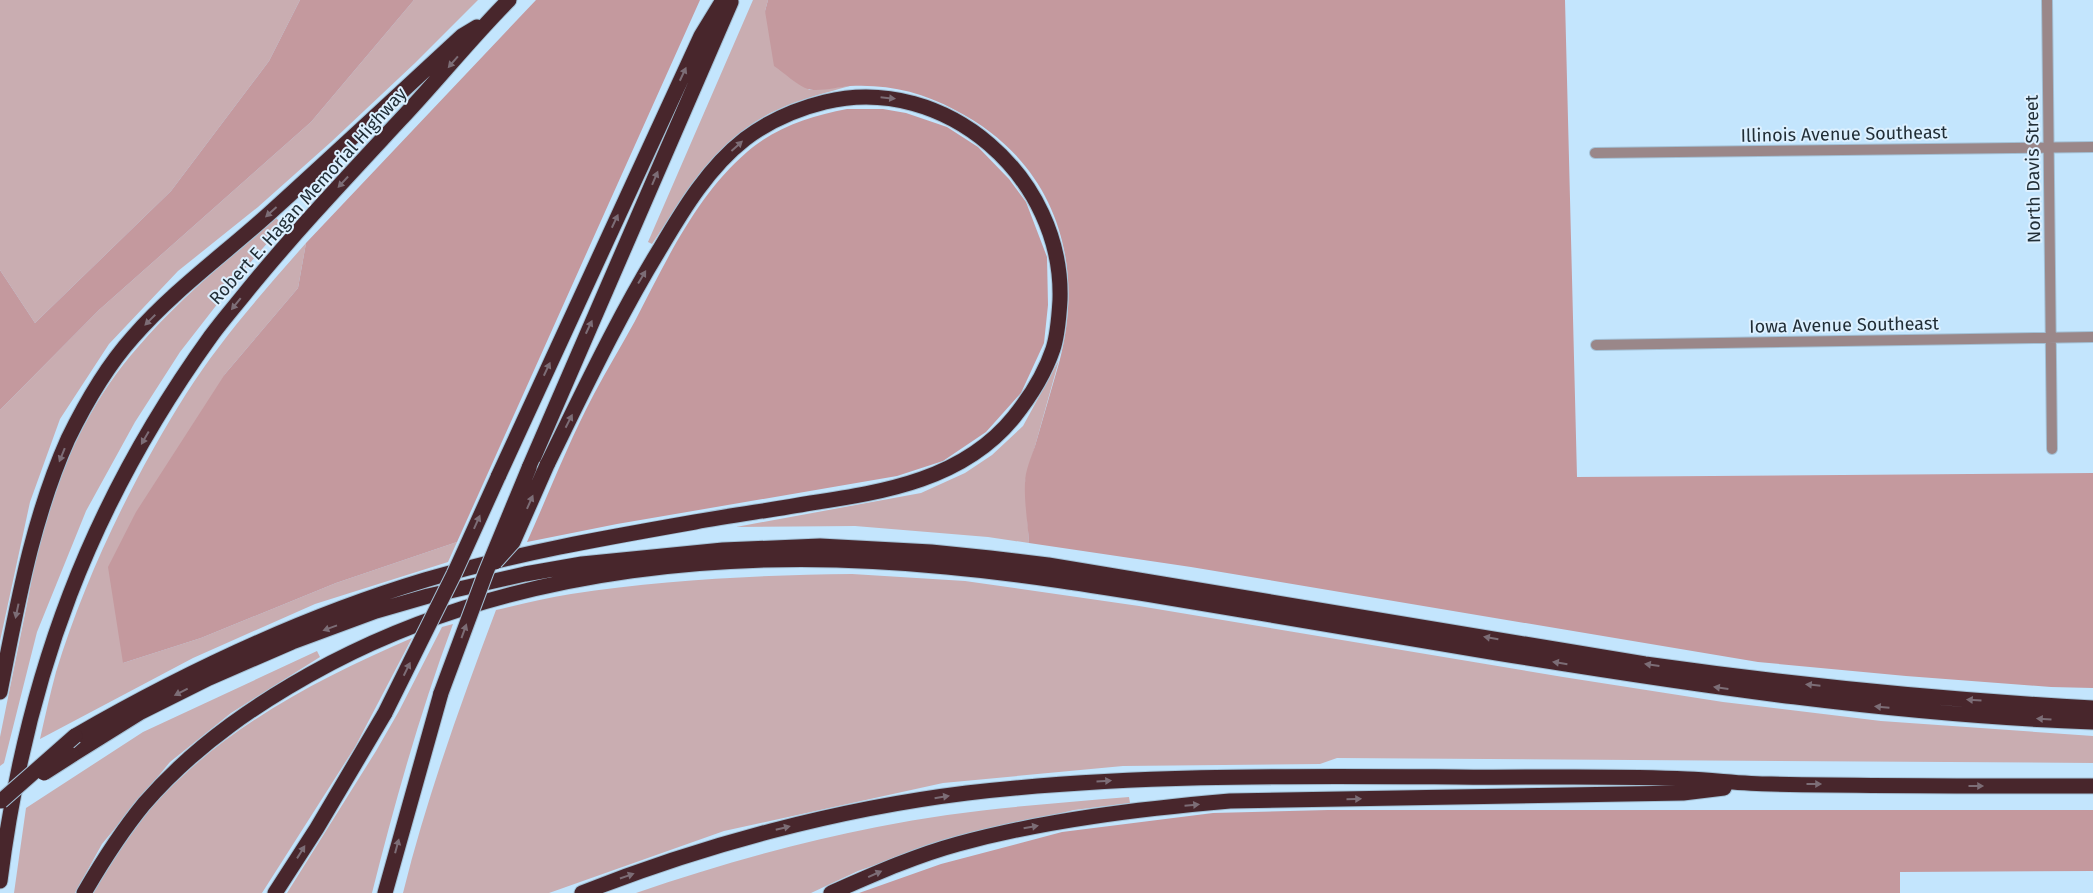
<svg xmlns="http://www.w3.org/2000/svg" width="2093" height="893" viewBox="0 0 2093 893" font-family="'Fira Sans',sans-serif">
<style>
.green{fill:#c9adb1}
.forest{fill:#c4999e}
.lines{fill:none;stroke-linecap:round;stroke-linejoin:round}
.minor-casing{stroke:#a3c0d5;stroke-width:12}
.motorway-casing{stroke:#a3c0d5;stroke-width:17}
.minor{stroke:#9a8789;stroke-width:10}
.motorway{stroke:#48262c;stroke-width:15}
.motorway-bridge-casing{stroke:#a3c0d5;stroke-width:17;stroke-linecap:butt}
.motorway-bridge{stroke:#48262c;stroke-width:15}
.oneway{fill:#7c6d76}
.labels{text-anchor:middle;stroke-width:4;stroke-linejoin:round;paint-order:stroke}
.street-label{font-size:18px;fill:#212e37;stroke:#dcf0ff}
</style>
<rect width="100%" height="100%" fill="#c3e5fd"/>
<path class="green" d="M0 0H300L269 61 171 191 35 323 0 270Z
M414 0H478L415 63 331 142 258 207 178 271 109 344 60 419 30 502 0 641V410L99 310 311 122Z
M753 0H768L765 11 809 90 850 86C825 93 800 99 777 110 720 135 686 194 652 244L648 242Z
M275 217 283 225 243 271 180 352 135 422 86 511 37 632 4 763 0 766V737C9 693 18 648 27 604 33 574 38 544 47 515 66 455 96 394 138 347 179 299 229 259 275 217Z
M306 243 298 288 225 374 123 663 201 638 336 583 457 542 448 562 315 604 193 658 40 739C45 717 50 694 56 672 85 577 133 478 186 394 220 340 264 291 306 243Z
M1059 360 1025 482 1029 543 988 537 855 526 736 527 921 493 965 473 992 455 1023 426Z
M852 574 965 581 1139 606 1563 677 1723 702 1881 721 2093 736V763L1337 758 1320 764 1123 766 943 783 724 831 549 893H403C427 796 461 703 496 610 521 604 546 598 571 594 664 580 759 575 852 574Z
M453 624C420 712 395 802 372 893H287L376 751 399 711 442 627Z
M412 638 355 747 262 893H93C112 859 135 826 160 797 169 788 179 780 188 771 253 712 332 673 412 638Z
M317 651 320 657 231 713 170 762 102 844 75 893H14L26 808 143 732Z
M1129 797 1130 803 1074 810 983 832 915 851 858 871 811 893H636C715 866 795 843 877 827 960 810 1045 804 1129 797Z"/>
<path class="forest" d="M300 0H414L311 122 99 310 0 410V270L35 323 171 191 269 61Z
M536 0H700L457 542 336 583 201 638 123 663 108 567 136 512 225 374 298 288 306 243Z
M768 0H1565L1577 477 2093 473V688L2051 687 1906 676 1758 662 1191 567 1029 543C1028 524 1024 502 1025 483 1025 471 1031 458 1035 446 1043 418 1051 391 1059 363 1087 259 1053 160 955 110 922 92 888 84 850 86 840 87 817 92 808 89 798 86 783 72 774 66L765 11Z
M847 109H883L906 113 947 127 978 147 1009 179 1026 202 1047 257 1048 305 1044 343 1021 393 986 432 943 461 897 476 617 524 527 542C549 493 569 441 594 394 607 369 622 345 635 321 666 261 696 196 747 152 776 127 811 116 847 109Z
M1328 810H2093V871L1900 872V893H859L941 864 1062 832 1213 813Z"/>
<g class="lines">
<defs>
<path id="minor" d="M2047 0 2052 449
M1595 153 2093 147
M1596 345 2093 337"/>
<path id="motorway" d="M529 468 731 2
M498 477 701 36 723 0
M0 692C17 607 32 519 68 439 85 404 107 366 133 337 174 290 226 253 272 211 336 153 399 94 462 36L477 27
M75 736C186 672 302 617 425 580 513 554 604 538 695 522 733 515 772 510 811 503 885 492 964 479 1014 417 1030 397 1045 373 1053 349 1058 334 1059 316 1060 300 1064 178 946 73 825 102 796 109 769 121 745 139 709 167 684 208 661 247 618 317 583 392 547 465
M72 755 141 712 209 678 292 642 376 611 428 596 525 574 582 564 723 550 820 546 931 552 990 558 1048 565 1645 664C1794 685 1943 700 2093 708
M0 881C26 676 90 504 211 336 222 321 235 306 247 291 295 232 348 176 400 120 437 81 471 38 509 0
M84 893C102 862 121 832 144 804 196 744 261 700 331 663 517 566 741 546 947 567 1022 574 1096 586 1170 598 1279 616 1388 635 1497 653 1695 685 1893 715 2093 722
M275 893 317 828 385 713
M385 893 441 693
M582 893C703 845 837 809 967 793 1130 774 1293 776 1457 777 1533 778 1610 775 1687 779 1715 780 1743 784 1771 784 1878 786 1986 786 2093 786
M831 893C872 875 914 856 958 844 1046 820 1139 809 1230 801L1683 793 1724 788"/>
</defs>
<use href="#minor" class="minor-casing"/>
<use href="#motorway" class="motorway-casing"/>
<use href="#minor" class="minor"/>
<use href="#motorway" class="motorway"/>
<defs>
<path id="motorway-bridge" d="M495 562 513 542 547 465
M441 693 486 572 529 468
M385 713 454 574 498 477
M44 773 72 755
M1 801 75 736"/>
</defs>
<use href="#motorway-bridge" class="motorway-bridge-casing"/>
<use href="#motorway-bridge" class="motorway-bridge"/>
</g>
<defs><path id="oneway-solid" d="M-6-.8H1V-3.2L6.5 0L1 3.2V.8H-6Z" transform="scale(1.25)"/></defs>
<g class="oneway">
<use href="#oneway-solid" transform="translate(453 62) rotate(131)"/>
<use href="#oneway-solid" transform="translate(683 74) rotate(-65)"/>
<use href="#oneway-solid" transform="translate(888 98) rotate(6)"/>
<use href="#oneway-solid" transform="translate(737 146) rotate(-42)"/>
<use href="#oneway-solid" transform="translate(655 178) rotate(-67)"/>
<use href="#oneway-solid" transform="translate(343 182) rotate(133)"/>
<use href="#oneway-solid" transform="translate(271 212) rotate(138)"/>
<use href="#oneway-solid" transform="translate(615 221) rotate(-65)"/>
<use href="#oneway-solid" transform="translate(642 277) rotate(-59)"/>
<use href="#oneway-solid" transform="translate(236 304) rotate(129)"/>
<use href="#oneway-solid" transform="translate(150 320) rotate(135)"/>
<use href="#oneway-solid" transform="translate(589 327) rotate(-65)"/>
<use href="#oneway-solid" transform="translate(547 369) rotate(-65)"/>
<use href="#oneway-solid" transform="translate(569 421) rotate(-63)"/>
<use href="#oneway-solid" transform="translate(145 438) rotate(120)"/>
<use href="#oneway-solid" transform="translate(62 455) rotate(112)"/>
<use href="#oneway-solid" transform="translate(530 502) rotate(-66)"/>
<use href="#oneway-solid" transform="translate(477 522) rotate(-66)"/>
<use href="#oneway-solid" transform="translate(17 611) rotate(102)"/>
<use href="#oneway-solid" transform="translate(330 628) rotate(160)"/>
<use href="#oneway-solid" transform="translate(464 631) rotate(-70)"/>
<use href="#oneway-solid" transform="translate(1491 638) rotate(-170)"/>
<use href="#oneway-solid" transform="translate(1560 663) rotate(-171)"/>
<use href="#oneway-solid" transform="translate(1652 665) rotate(-172)"/>
<use href="#oneway-solid" transform="translate(407 669) rotate(-64)"/>
<use href="#oneway-solid" transform="translate(1813 685) rotate(-174)"/>
<use href="#oneway-solid" transform="translate(1721 688) rotate(-172)"/>
<use href="#oneway-solid" transform="translate(181 692) rotate(153)"/>
<use href="#oneway-solid" transform="translate(1974 700) rotate(-176)"/>
<use href="#oneway-solid" transform="translate(1882 707) rotate(-175)"/>
<use href="#oneway-solid" transform="translate(2044 719) rotate(-177)"/>
<use href="#oneway-solid" transform="translate(1104 781) rotate(-3)"/>
<use href="#oneway-solid" transform="translate(1814 784)"/>
<use href="#oneway-solid" transform="translate(1976 786)"/>
<use href="#oneway-solid" transform="translate(942 797) rotate(-9)"/>
<use href="#oneway-solid" transform="translate(1354 799) rotate(-1)"/>
<use href="#oneway-solid" transform="translate(1192 805) rotate(-5)"/>
<use href="#oneway-solid" transform="translate(1031 827) rotate(-10)"/>
<use href="#oneway-solid" transform="translate(783 828) rotate(-14)"/>
<use href="#oneway-solid" transform="translate(397 846) rotate(-75)"/>
<use href="#oneway-solid" transform="translate(301 852) rotate(-58)"/>
<use href="#oneway-solid" transform="translate(875 874) rotate(-24)"/>
<use href="#oneway-solid" transform="translate(627 876) rotate(-19)"/>
</g>
<g class="labels">
<g class="street-label">
<text transform="translate(1844 134) rotate(-1)" y="6">Illinois Avenue Southeast</text>
<text transform="translate(2033 169) rotate(-91)" y="6">North Davis Street</text>
<text transform="translate(308 196) rotate(-48)" y="6">Robert E. Hagan Memorial Highway</text>
<text transform="translate(1844 325) rotate(-1)" y="6">Iowa Avenue Southeast</text>
</g>
</g>
</svg>
